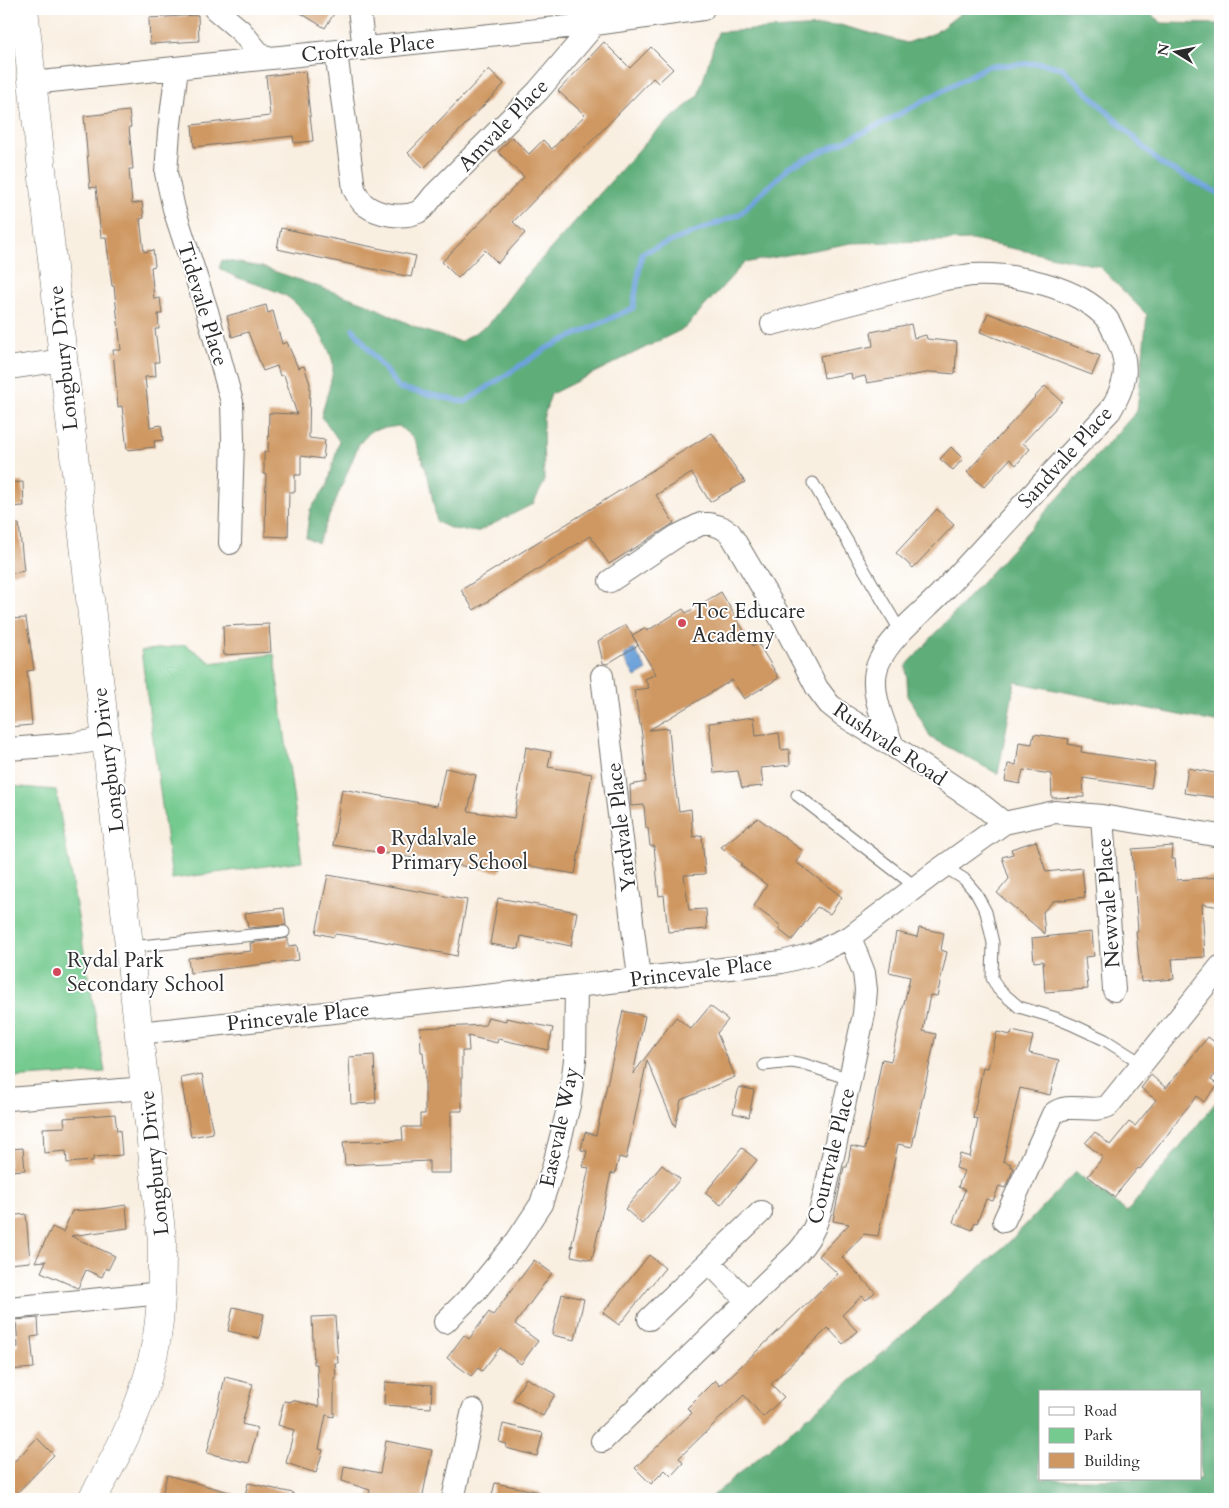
<svg xmlns="http://www.w3.org/2000/svg" width="1229" height="1508" viewBox="0 0 1229 1508" font-family="Cardo,serif">
<style>
.green{fill:#74ca8f;stroke:#507a5d}
.forest{fill:#5fae7a;stroke:#456c52;fill-rule:evenodd}
.water{fill:#6da2da;stroke:#4c6682}
.lines{fill:none;stroke-linecap:round;stroke-linejoin:round}
.stream{stroke:#6da2da;stroke-width:5.5}
.building{fill:#cf9862}
.service-casing{stroke:#73706b;stroke-width:13}
.minor-casing{stroke:#73706b;stroke-width:24}
.tertiary-casing{stroke:#73706b;stroke-width:29}
.service{stroke:#fff;stroke-width:11}
.minor{stroke:#fff;stroke-width:22}
.tertiary{stroke:#fff;stroke-width:28}
.poi-dot{fill:#d1495b;stroke:#fff;stroke-width:2}
.labels{text-anchor:middle;stroke-width:4;stroke-linejoin:round;paint-order:stroke}
.street-label{font-size:21px;fill:#2b2b2b;stroke:#fff}
.poi-label{font-size:21px;fill:#2b2b2b;stroke:#fff;text-anchor:start}
</style>
<rect width="100%" height="100%" fill="#fff"/>
<filter id="ink" filterUnits="userSpaceOnUse"><feTurbulence type="fractalNoise" baseFrequency=".02" numOctaves="2"/><feDisplacementMap in="SourceGraphic" scale="10" xChannelSelector="R" yChannelSelector="G"/><feConvolveMatrix kernelMatrix="1 2 1 2 8 2 1 2 1" color-interpolation-filters="sRGB"/></filter>
<filter id="wash" filterUnits="userSpaceOnUse"><feTurbulence type="fractalNoise" baseFrequency=".0096" numOctaves="4" result="noise"/><feDisplacementMap in="SourceGraphic" scale="20" xChannelSelector="R" yChannelSelector="G"/><feGaussianBlur stdDeviation="1.12" result="paint"/><feColorMatrix in="noise" values="0 0 0 0 0 0 0 0 0 0 0 0 0 0 0 0 0 1.4 0 .05"/><feComposite in="paint" operator="in"/></filter>
<g filter="url(#wash)">
<rect width="100%" height="100%" fill="#f9efe1"/>
<path class="green" d="M186 645 212 663 274 654 302 861 172 879 141 651Z
M9 786 56 790 105 1072 9 1078Z"/>
<path class="forest" d="M966 9H1145L1162 23 1220 24V723L1015 682 998 774 931 738 908 696 906 666 1137 411 1147 315 1099 266 971 240 852 243 744 263 685 328 551 394 543 419 544 483 533 504 477 532 452 529 437 522 428 476 415 440 399 426 372 430 359 444 318 543 306 537 310 510 328 484 339 441 328 425 321 417C324 405 334 375 333 365 331 344 303 306 286 296 264 284 239 282 219 268L222 260 262 267 365 303 422 330 460 342 489 324 520 283 654 133 698 96 718 32 840 25 907 43 935 33Z
M1220 1097V1499H709L847 1384 1009 1242 1076 1172 1127 1212ZM1040 1392H1200V1479H1040Z"/>
<path class="water" d="M634 649 647 670 635 677 623 656Z"/>
<g class="lines">
<path class="stream" d="M353 329 399 388 465 402 547 348 633 308 642 253 740 214 789 167 883 123 988 66 1041 63 1062 68 1161 164 1220 194"/>
</g>
<g id="blocks">
<path class="building" d="M294 9H337L325 28Z
M198 15 199 41 150 44 149 18Z
M604 42 630 68 651 47 673 69 658 83 653 78 513 222 525 233 498 263 485 250 458 278 442 262 524 177 498 152 512 137 529 154 543 140 552 149 585 115 558 91Z
M489 69 504 84 424 168 408 153Z
M305 71 313 141 294 143 293 136 194 147 192 125 270 116 266 76Z
M129 111 131 127H129L133 169H129L132 204 142 202 144 218 140 219 144 252 153 250 155 266 151 267 154 299 160 298 162 314H158L159 329H155L159 362H155L156 376 145 377 150 427 161 425 163 440 154 441 155 447 127 450 122 406 118 407 113 350H121L114 286H112L106 237H101L96 187 90 188 84 116Z
M281 228 416 256 411 277 277 249Z
M266 305 268 313 273 311 282 344 287 342 298 368 304 366 310 384 309 438 325 440 323 459 301 456V475H295V492H289L288 537 265 536 266 474H264V452H268L269 413 297 414 284 375 280 376 277 366 263 371 248 332 232 337 227 316Z
M988 313 1100 356 1092 375 980 332Z
M911 324 914 338 926 335 927 339 957 342 955 374 932 372 867 383 865 376 852 379 851 373 824 378 820 356 873 346 871 332Z
M1045 386 1062 401 1023 443 1030 449 1016 465 1010 459 984 487 967 472Z
M712 433 745 482 710 502 692 473 656 495 674 523 641 544 609 564 590 536 474 610 461 590Z
M951 447 963 459 953 470 940 459Z
M23 482 24 506 9 507V483Z
M937 509 954 525 913 568 896 553Z
M9 524H19L24 571 9 574Z
M721 592 753 646 758 643 779 678 744 699 732 680 649 730 669 728 673 776H674L679 811 691 809 693 837 702 835 705 874 684 875 689 910 706 909 707 929 668 932 664 895 659 896 654 846H650L648 828H646L644 805 631 806 630 785 646 782 642 735 634 690 649 688 645 679 656 674 632 635 645 628 647 631 683 609 686 613Z
M26 618 34 670 27 671 32 725 9 727V619Z
M269 624 271 652 224 655 223 626Z
M626 625 638 645 607 664 603 663 598 641Z
M754 717 756 736 779 733 781 750 789 749 790 765 761 768 763 786 742 788 738 771 714 773 709 723Z
M1034 734 1069 739 1068 744 1082 747 1081 752 1155 763 1151 788 1083 778 1084 797 1052 798 1051 774 1023 770 1020 784 1005 781 1008 764 1016 765 1019 742 1032 744Z
M526 747 551 752 548 767 592 774 575 874 502 861 500 872 333 845 342 789 437 806 445 768 476 775 468 811 514 818Z
M1188 768 1220 774V798L1184 793Z
M758 818 803 851 796 862 842 897 830 914 817 907 792 940 778 929 781 926 754 906 767 885 740 865 742 864 721 847Z
M1036 841 1046 872 1082 868 1085 897 1053 901 1043 912 1045 934 997 893 1009 879 1002 857 1013 854 1011 849Z
M1173 846 1172 859H1175L1177 880 1220 877V907L1202 904 1205 957 1172 959 1174 979 1141 982 1138 952 1136 931H1138L1132 849Z
M328 875 467 900 457 956 369 939 335 934 334 937 316 933Z
M498 898 577 912 571 946 521 936 519 949 490 944Z
M284 908 286 925 248 928 245 913Z
M919 928 944 933 941 950 947 952 937 996 930 995 923 1031 936 1034 912 1147 898 1144 878 1236 864 1234 842 1257 875 1292 866 1300 862 1296 842 1315 857 1331 843 1344 828 1328 771 1384 784 1397 763 1417 744 1395 679 1458 683 1463 671 1476 665 1470 651 1484 635 1468 692 1413 687 1408 715 1380 720 1386 838 1274 819 1256 849 1224 833 1221 844 1167H847L851 1146 865 1149 882 1059 891 1061 896 1039 910 977 889 972 896 932 917 937Z
M1092 932 1094 956 1085 957 1088 989 1045 992 1043 961 1034 962 1032 938Z
M288 938V946L297 945 299 960 190 973 188 958 251 951 250 943Z
M710 1006 728 1020 717 1033 735 1077 681 1100 675 1127 647 1060 626 1159 619 1157 615 1174 611 1173 592 1260 571 1256 573 1245 571 1248 589 1168 583 1167 587 1151 581 1150 585 1132 596 1135 623 1011 645 1016 633 1074 676 1017 691 1029Z
M488 1017 506 1021V1018L553 1028 548 1050 498 1039 497 1043 468 1036 469 1051H462V1111H451V1173H429V1161L345 1165 343 1142 403 1140 402 1127H420V1114H425V1068H424L423 1052H421L420 1028 485 1025Z
M1012 1031 1033 1036 1029 1053 1059 1060 1050 1095 1020 1088 1003 1161 1011 1164 1010 1166 1014 1168 1005 1188 999 1186 993 1201 986 1199 977 1223 975 1222 972 1230 953 1222 965 1190 958 1187 964 1171 956 1168 960 1154 970 1157 978 1119 973 1118 983 1067 988 1068 997 1032 1011 1035Z
M1208 1037 1220 1046V1068L1211 1080 1218 1085 1204 1102 1197 1096 1178 1119 1168 1134 1140 1169 1138 1168 1114 1197 1088 1176 1103 1157 1085 1143 1095 1132 1110 1145 1129 1122 1135 1126 1156 1100 1141 1088 1151 1075 1166 1088Z
M374 1055 376 1103 351 1104 349 1057Z
M202 1074 213 1133 191 1137 181 1078Z
M739 1087 754 1090 749 1117 733 1113Z
M115 1114 117 1131 120 1130 122 1155 93 1157V1161L67 1163 66 1151 44 1153 43 1128 65 1127 64 1118Z
M23 1148 25 1170 9 1171V1149Z
M742 1148 757 1160 721 1205 705 1193Z
M662 1165 680 1179 642 1224 625 1209Z
M126 1205 128 1228 71 1236 115 1256 108 1270 106 1268 102 1277 86 1270 78 1288 41 1272 46 1261 35 1262 52 1227 63 1232 72 1211 100 1209Z
M26 1214 30 1262 9 1264V1216Z
M649 1255 665 1268 619 1325 603 1313Z
M534 1260 552 1273 515 1324 538 1341 521 1364 500 1348 482 1371 478 1368 471 1376 447 1358 464 1335 469 1339 489 1312 493 1315Z
M562 1294 584 1299 575 1340 552 1335Z
M233 1307 264 1314 259 1338 228 1331Z
M335 1316 338 1363H335L336 1379H334V1417L326 1415 319 1449 323 1450 316 1473 286 1463 294 1430 278 1425 284 1401 291 1402 292 1400 319 1407 317 1364H314L312 1317Z
M38 1318 39 1336 31 1337 34 1368 9 1370V1348L18 1347 16 1320Z
M225 1377 253 1384 242 1424 257 1428 249 1463 207 1453Z
M526 1378 555 1394 543 1416 513 1400Z
M385 1382 432 1385 431 1408 384 1405Z
M503 1424 543 1433 537 1456 506 1448 507 1444 499 1442Z
M37 1438 54 1455 11 1499H9V1467Z
M386 1441 432 1450 422 1499H368L370 1490 342 1481 344 1466 380 1473Z
M167 1475 236 1494 235 1499H161Z
M248 1483 293 1493V1499H244Z
M495 1483 540 1492V1499H491Z"/>
</g>
</g>
<g filter="url(#ink)">
<use href="#blocks" fill-opacity="0" stroke="#73706b" stroke-width="1"/>
<g class="lines">
<defs>
<path id="service" d="M813 483 901 632
M797 795 916 887
M943 866 964 879 976 893 986 912 993 943 992 978 998 989 1019 1007 1056 1018 1075 1026 1105 1040 1143 1064
M130 947 284 932
M764 1065 792 1062 803 1064 850 1079"/>
<path id="minor" d="M215 9 241 31 263 58
M359 9 364 49
M336 52 354 189C357 195 360 201 365 205 378 215 403 219 418 212 425 208 429 201 434 195L538 91 595 24
M177 68 169 132 166 173 174 209 207 311 232 402 233 440 230 543
M32 83 595 24 703 9
M772 324 945 279C954 278 963 276 972 275 1013 273 1078 286 1107 319 1111 324 1114 333 1117 339 1131 367 1125 386 1110 411 1054 470 1000 530 945 589 924 612 892 634 879 662 867 687 884 723 893 746
M9 368 63 360
M610 581 677 536 701 524H710L721 527 730 533 781 619 817 688 829 704 844 716 893 746 983 806 1004 823
M602 676 639 978
M9 749 72 744 105 739
M1102 816 1114 990
M139 1033 576 986 782 962 813 954 850 937 933 874 1004 823 1055 812 1102 816 1220 836
M9 1099 146 1088
M1004 1221 1053 1114C1068 1101 1091 1114 1108 1106L1220 967
M709 1262 747 1301
M9 1308 162 1293
M649 1319 761 1212
M445 1322 474 1293 516 1242 541 1204 553 1168 569 1105 575 1060 576 986
M602 1441 798 1252C814 1234 818 1220 824 1197L864 1014 866 990 864 973 850 937
M453 1499 473 1410"/>
<path id="tertiary" d="M24 9 162 1240C162 1272 162 1304 157 1336 148 1394 122 1449 92 1499"/>
</defs>
<use href="#service" class="service-casing"/>
<use href="#minor" class="minor-casing"/>
<use href="#tertiary" class="tertiary-casing"/>
<use href="#service" class="service"/>
<use href="#minor" class="minor"/>
<use href="#tertiary" class="tertiary"/>
</g>
</g>
<g class="poi-dot">
<circle cx="682" cy="623" r="5"/>
<circle cx="381" cy="850" r="5"/>
<circle cx="57" cy="972" r="5"/>
</g>
<g class="labels">
<g class="street-label">
<text transform="translate(368 48) rotate(-6)" y="7">Croftvale Place</text>
<text transform="translate(503 125) rotate(-46)" y="7">Amvale Place</text>
<text transform="translate(203 304) rotate(73)" y="7">Tidevale Place</text>
<text transform="translate(63 358) rotate(-96)" y="7">Longbury Drive</text>
<text transform="translate(1065 457) rotate(-48)" y="7">Sandvale Place</text>
<text transform="translate(890 744) rotate(34)" y="7">Rushvale Road</text>
<text transform="translate(108 760) rotate(-97)" y="7">Longbury Drive</text>
<text transform="translate(621 827) rotate(-97)" y="7">Yardvale Place</text>
<text transform="translate(1108 903) rotate(-94)" y="7">Newvale Place</text>
<text transform="translate(701 971) rotate(-7)" y="7">Princevale Place</text>
<text transform="translate(298 1016) rotate(-6)" y="7">Princevale Place</text>
<text transform="translate(559 1127) rotate(-78)" y="7">Easevale Way</text>
<text transform="translate(831 1156) rotate(-76)" y="7">Courtvale Place</text>
<text transform="translate(154 1163) rotate(-96)" y="7">Longbury Drive</text>
</g>
<g class="poi-label">
<text x="692" y="618">Toc Educare<tspan x="692" dy="24">Academy</tspan></text>
<text x="391" y="845">Rydalvale<tspan x="391" dy="24">Primary School</tspan></text>
<text x="67" y="967">Rydal Park<tspan x="67" dy="24">Secondary School</tspan></text>
</g>
</g>
<rect width="1229" height="1508" fill="none" stroke="#fff" stroke-width="30"/>
<rect x="1039" y="1390" width="162" height="90" fill="#ffffff" stroke="#aaaaaa"/>
<rect x="1049" y="1407" width="25" height="8" fill="#ffffff" stroke="#aaaaaa"/>
<text x="1084" y="1416" font-size="15" fill="#2b2b2b">Road</text>
<rect x="1049" y="1428" width="25" height="15" fill="#74ca8f" stroke="#aaaaaa"/>
<text x="1084" y="1440" font-size="15" fill="#2b2b2b">Park</text>
<rect x="1049" y="1453" width="25" height="15" fill="#cf9862" stroke="#aaaaaa"/>
<text x="1084" y="1466" font-size="15" fill="#2b2b2b">Building</text>
<g transform="translate(1176 52) rotate(280)" stroke="#ffffff" stroke-width="4" paint-order="stroke">
<path d="M0-4L9 19L0 12L-9 19Z" fill="#2b2b2b"/>
<text y="-8" font-size="14" font-weight="bold" text-anchor="middle" fill="#2b2b2b">N</text>
</g>
</svg>
